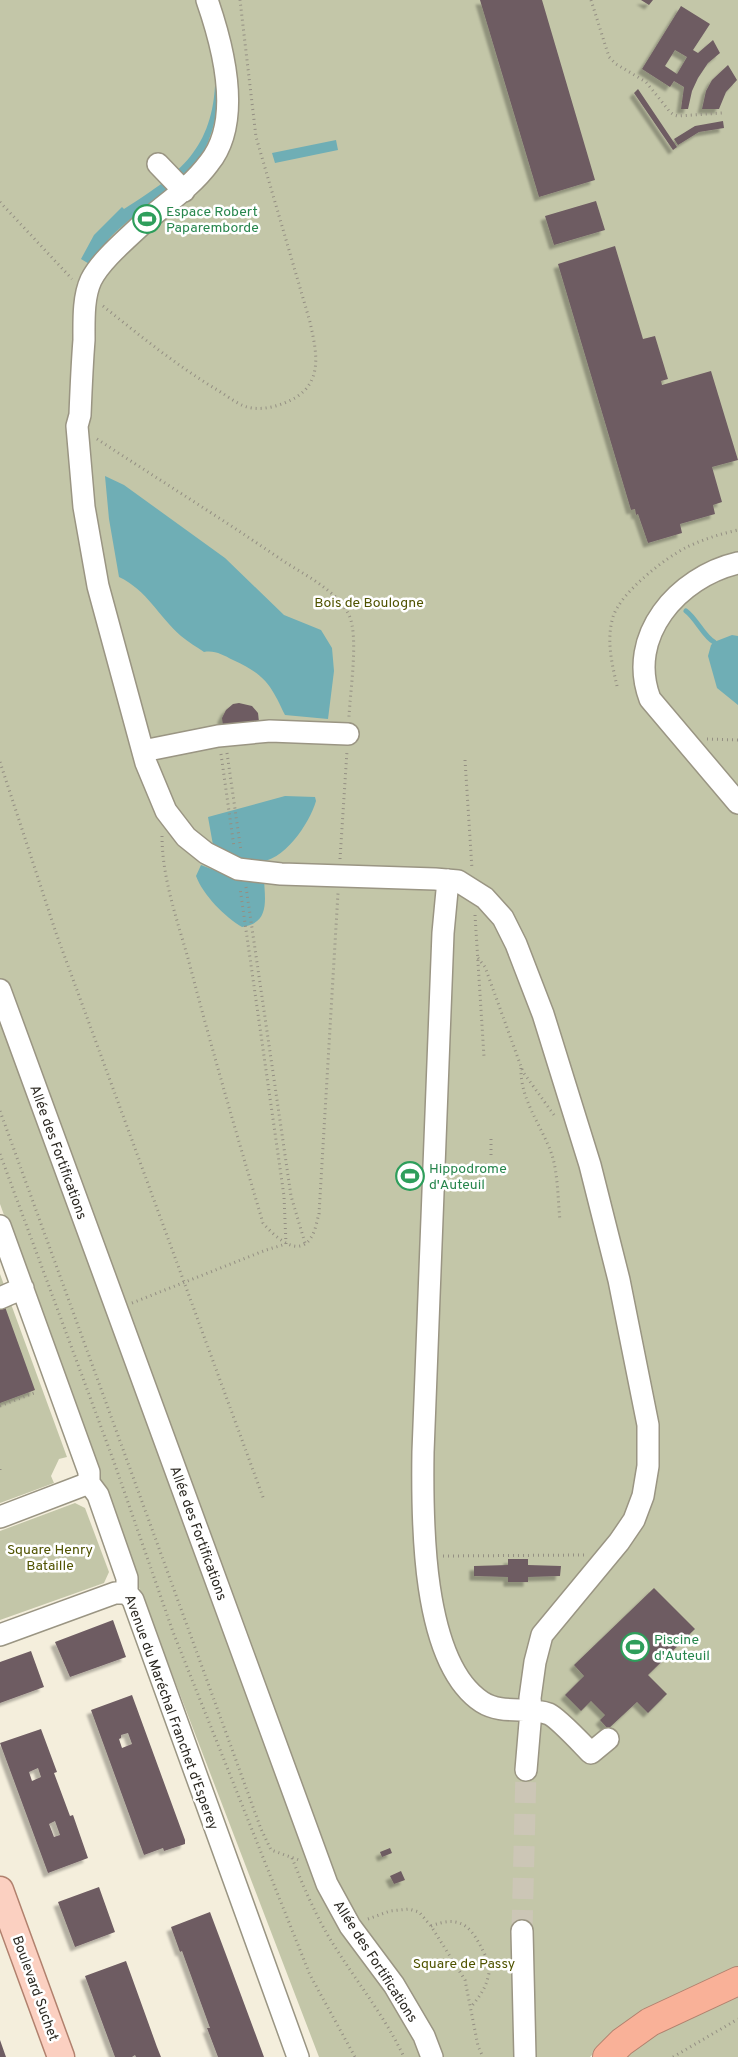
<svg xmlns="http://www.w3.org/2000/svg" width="738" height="2057" viewBox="0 0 738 2057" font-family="Overpass,sans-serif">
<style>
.green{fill:#c3c6a8}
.water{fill:#6faeb5}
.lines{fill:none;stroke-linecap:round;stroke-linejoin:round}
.stream{stroke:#6faeb5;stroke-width:5}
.building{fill:#6e5c62;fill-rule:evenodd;filter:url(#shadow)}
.minor-tunnel{stroke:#ccc6b6;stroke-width:21;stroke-dasharray:21 11;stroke-linecap:butt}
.minor-casing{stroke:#9a9583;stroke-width:24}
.major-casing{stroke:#b1816e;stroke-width:29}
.highway-casing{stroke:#b1816e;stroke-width:30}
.path{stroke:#948f83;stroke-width:3;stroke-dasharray:1 4;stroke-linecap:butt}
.minor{stroke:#fff;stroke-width:21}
.major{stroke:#fbd0c1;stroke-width:26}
.highway{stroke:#f9b198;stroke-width:28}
.labels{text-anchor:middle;stroke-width:5;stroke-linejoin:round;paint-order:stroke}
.leisure-label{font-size:14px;fill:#27864d;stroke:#fff;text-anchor:start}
.park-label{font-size:14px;fill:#505300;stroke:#fff}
.street-label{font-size:14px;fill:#2a2720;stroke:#fff}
</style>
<defs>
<filter id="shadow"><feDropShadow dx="-4.5" dy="4.5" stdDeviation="1" flood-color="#0004"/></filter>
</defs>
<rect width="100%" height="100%" fill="#f4eedc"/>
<path class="green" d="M0 0H738V1969L610 2037 590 2057H319L133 1572 0 1204Z
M0 1274 67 1457 59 1459 51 1476 54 1483 0 1503Z
M75 1503 85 1508 109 1572 104 1583 0 1620V1531Z
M738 1990V2057H624L643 2041Z"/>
<path class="water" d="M215 86H220C217 114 213 141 195 165 176 191 142 207 119 229 107 239 99 252 91 265L81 259 94 235 122 207 124 209C176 176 211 152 215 86Z
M336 140 338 150 275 163 272 153Z
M105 476 124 485 225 558 284 615 321 630 332 648 334 671 328 719 285 715C270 683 265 675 233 660 223 655 215 650 204 652 197 647 188 642 181 636 159 617 147 590 119 577L109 519Z
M732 635 738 636V705L717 688 708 656 711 645 714 642Z
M285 796 315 797 316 801C309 825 281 866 253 862 238 859 225 852 213 845L208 817Z
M201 865 235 878 264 879C265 901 270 923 242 927 225 917 203 895 196 876Z"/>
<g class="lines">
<path class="stream" d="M686 611C696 618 704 637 714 642"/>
</g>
<path class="building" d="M480 0H542L595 180 539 197Z
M641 0H653L649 5Z
M681 6 710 24 693 50 698 53 713 40 720 53 708 63 698 78 692 91 688 109H681L684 87 674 81 670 87 642 69ZM675 50 687 57 677 74 665 66Z
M728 65 737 80 726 92 719 109H702L706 91 712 80Z
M638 89 677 147 673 150 634 93Z
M723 121 724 128 699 132 678 145 674 139 695 126Z
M596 201 605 230 554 245 545 216Z
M615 246 643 339 655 336 668 379 661 381 662 385 711 371 738 460 712 467 722 502 713 505 715 514 680 524 682 533 648 543 638 514 636 515 635 509 631 510 558 264Z
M239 703 252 706 258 713 259 722 223 727 222 718 226 710 233 704Z
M4 1304 35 1390 0 1403V1306Z
M508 1559H528V1565L561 1566 560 1576 528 1577V1582H508V1577L474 1576V1566L508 1565Z
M654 1588 695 1629 648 1675 667 1694 648 1713 637 1702 608 1729 600 1720 605 1715 591 1701 581 1711 565 1695 584 1676 574 1665Z
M113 1620 126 1657 70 1677 55 1642Z
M31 1651 44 1687 0 1703V1662Z
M132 1695 185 1840V1844L164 1851 163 1848 144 1855 91 1710ZM128 1733 132 1744 122 1748 119 1739 121 1738V1735Z
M41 1729 57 1772 54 1773 70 1816 73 1815 88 1858 48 1873 0 1743ZM38 1768 41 1777 32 1781 29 1772ZM55 1821 60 1835 54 1837 49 1824Z
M390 1848 392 1853 382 1857 380 1852Z
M401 1871 405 1880 394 1884 390 1876Z
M99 1887 115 1932 75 1947 58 1902Z
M210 1912 228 1960 264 2057H218L207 2028H210L182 1951 180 1952 171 1927Z
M126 1961 157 2047 161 2057H136L135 2055 132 2057H115L85 1976Z
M0 2040 6 2057H0Z"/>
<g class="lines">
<path class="minor-tunnel" d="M522 1931 526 1770"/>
<defs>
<path id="minor" d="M207 0C223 46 243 121 209 163 189 190 160 207 137 229 122 243 100 262 91 280 83 297 84 321 84 340 82 365 81 390 80 415L77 426 84 507 98 586 146 763 166 811 186 837 206 853 238 869 281 874 435 879 458 881 485 898 503 918 516 944 543 1014 590 1165 619 1280 648 1425V1466L643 1496 634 1520 619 1542 542 1635 535 1662 530 1698 531 1711 526 1770
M158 164 184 191
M738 563C678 577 626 636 650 699L738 803
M143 751 218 736 270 731 348 734
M448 880 443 933 423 1452C422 1518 421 1662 482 1702 502 1715 528 1706 549 1714 558 1718 582 1744 591 1753L608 1739
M0 990 327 1884 350 1926 394 1985 424 2036 432 2057
M0 1226 89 1472V1483L98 1495 127 1578V1593L133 1600 298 2057
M0 1298 23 1288
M0 1517 89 1483
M0 1635 115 1593H127
M522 1931 525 2057"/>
<path id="major" d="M0 1890 61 2057"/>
<path id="highway" d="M607 2057 622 2042 650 2022 738 1981"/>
</defs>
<use href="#minor" class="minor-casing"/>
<use href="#major" class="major-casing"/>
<use href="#highway" class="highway-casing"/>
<path class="path" d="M591 0 609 57 616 64 646 82 670 112 674 115 678 116 722 113
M0 202 72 279
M103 306C139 335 175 364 214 388 223 393 234 402 244 406 261 412 280 406 295 398 324 380 316 350 310 322L256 137 240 0
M97 439C158 479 219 517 279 558 302 574 336 589 349 615 359 636 350 692 349 717
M617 686C612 664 606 640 613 617 620 593 665 558 687 547 704 539 720 534 738 530
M707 739 738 740
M227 753 241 851
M221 754 234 847
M465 760 472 869
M0 762 56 933 264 1500
M162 836C162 879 178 922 189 962 212 1050 237 1136 263 1223 275 1237 300 1261 313 1234 316 1228 317 1220 319 1214L338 893
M340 859 347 751
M246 887 291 1196 305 1243
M475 915 484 1057
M478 958 485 967 523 1072 554 1115
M521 1068C520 1100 542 1126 552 1155 558 1174 558 1201 560 1221
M0 1111 261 1829 271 1850 299 1860
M491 1139V1158
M0 1154 114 1462 173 1632 310 1975 355 2057
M132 1303 266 1250 286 1244 284 1196 240 888
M0 1406 34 1393
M0 1469V1470
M443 1556 584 1555
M292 1858C304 1888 317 1919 335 1947 359 1985 385 2017 404 2057
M368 1919 390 1911 409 1909 419 1912 431 1926 465 1980 478 2046 483 2057
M431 1926C457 1916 469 1923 481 1947 485 1954 490 1965 489 1973 486 1988 480 1996 471 2007
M673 2057 738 2019"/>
<use href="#minor" class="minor"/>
<use href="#major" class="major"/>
<use href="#highway" class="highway"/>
</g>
<defs>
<symbol id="stadium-ring" viewBox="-11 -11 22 22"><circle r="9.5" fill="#fff" stroke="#2e9e5b" stroke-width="1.5"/><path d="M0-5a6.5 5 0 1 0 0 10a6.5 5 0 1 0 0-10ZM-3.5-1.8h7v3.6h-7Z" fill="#2e9e5b"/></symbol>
</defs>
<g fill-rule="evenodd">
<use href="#stadium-ring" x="131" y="203" width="32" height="32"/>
<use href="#stadium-ring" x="394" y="1160" width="32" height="32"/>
<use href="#stadium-ring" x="619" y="1631" width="32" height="32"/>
</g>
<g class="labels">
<g class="leisure-label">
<text x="166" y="216">Espace Robert<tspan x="166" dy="16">Paparemborde</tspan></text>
<text x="429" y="1173">Hippodrome<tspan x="429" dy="16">d'Auteuil</tspan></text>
<text x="654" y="1644">Piscine<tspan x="654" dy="16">d'Auteuil</tspan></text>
</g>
<g class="park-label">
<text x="369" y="607">Bois de Boulogne</text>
<text x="50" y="1554">Square Henry<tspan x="50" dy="16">Bataille</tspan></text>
<text x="464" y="1968">Square de Passy</text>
</g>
<g class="street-label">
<text transform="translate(59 1152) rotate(70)" y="5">Allée des Fortifications</text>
<text transform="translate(199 1533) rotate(70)" y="5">Allée des Fortifications</text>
<text transform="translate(172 1712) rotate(70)" y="5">Avenue du Maréchal Franchet d'Esperey</text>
<text transform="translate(376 1961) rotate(57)" y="5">Allée des Fortifications</text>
<text transform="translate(36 1988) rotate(70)" y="5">Boulevard Suchet</text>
</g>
</g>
</svg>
